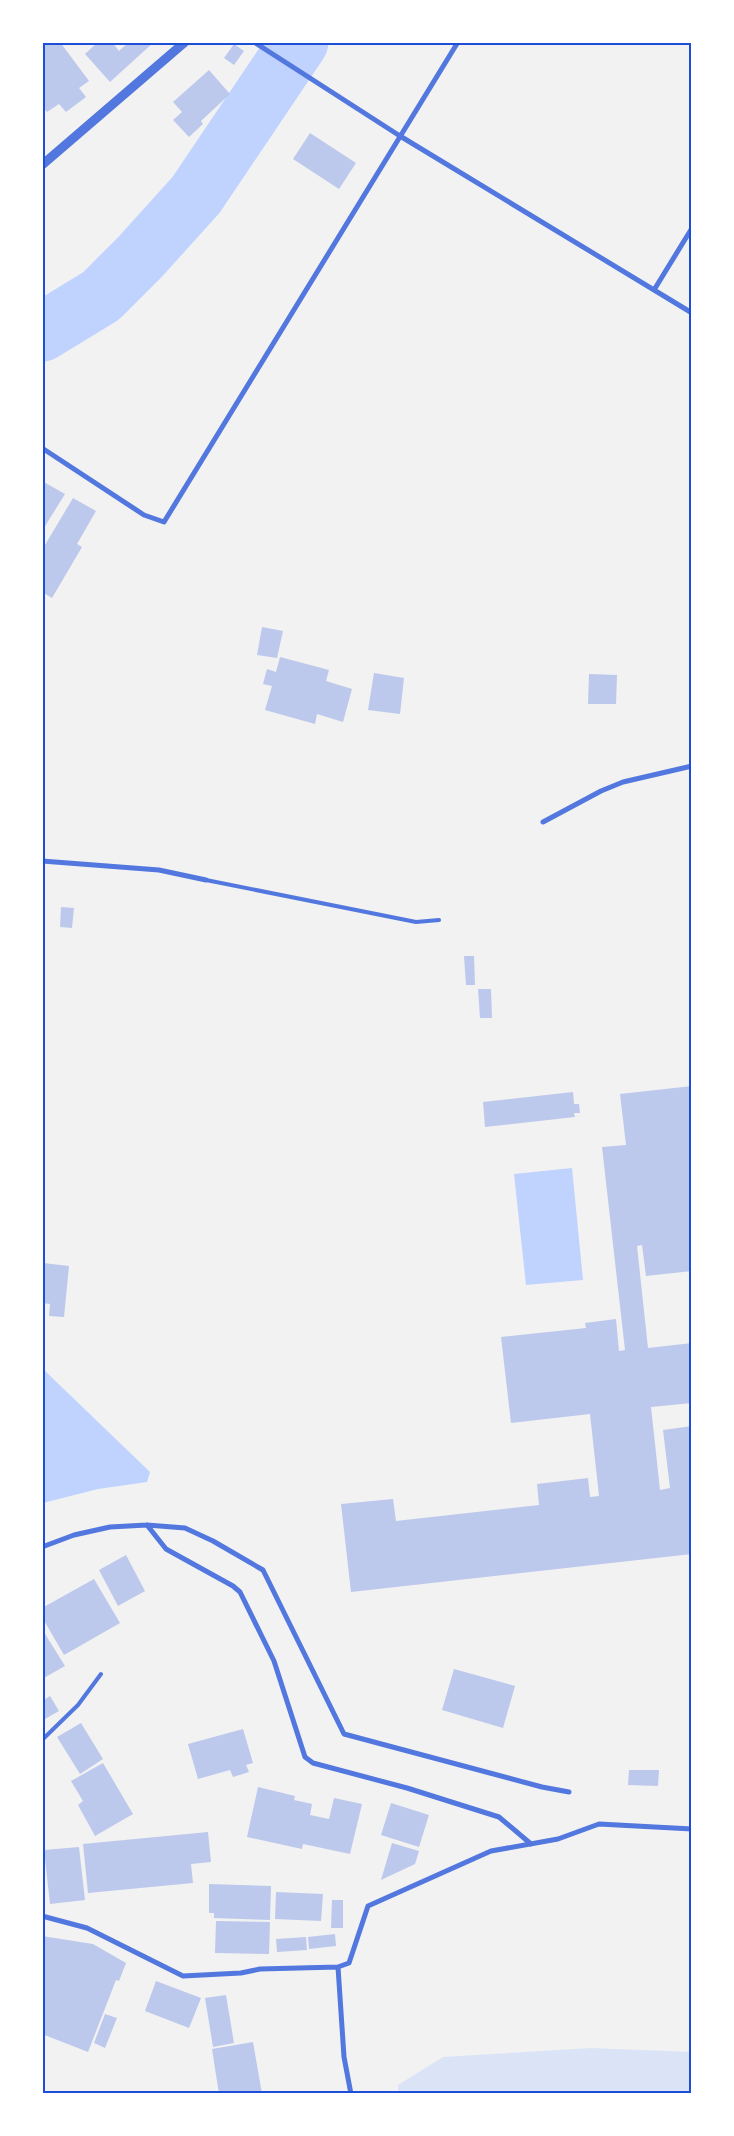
<svg xmlns="http://www.w3.org/2000/svg" width="734" height="2136" viewBox="0 0 734 2136" font-family="'Noto Serif',serif">
<style>
.green{fill:#dbe4f7}
.water{fill:#bfd3fe}
.lines{fill:none;stroke-linecap:round;stroke-linejoin:round}
.river{stroke:#bfd3fe;stroke-width:59}
.building{fill:#bdc9ec}
.service{stroke:#5277de;stroke-width:4}
.minor{stroke:#5277de;stroke-width:5}
.tertiary{stroke:#5277de;stroke-width:9}
.neatline{fill:none;stroke:#1d4ed8;stroke-width:2}
</style>
<rect width="100%" height="100%" fill="#f2f2f2"/>
<path class="green" d="M591 2048 691 2052V2093H398V2085L443 2057Z"/>
<path class="water" d="M572 1168 583 1280 526 1285 514 1174Z
M43 1369 150 1472 147 1482 98 1489 43 1503Z"/>
<g class="lines">
<path class="river" d="M42 332 101 296 140 257 196 195 299 42"/>
</g>
<path class="building" d="M42 42H51L53 45 60 42 89 81 79 88 86 97 66 112 59 104 47 112 42 106Z
M98 42H112L119 51 129 42H154L110 82 85 54Z
M234 44 244 51 234 65 224 58Z
M209 70 230 94 201 121 203 124 189 137 173 120 182 112 173 102Z
M310 133 356 163 339 189 293 159Z
M42 481 65 494 42 531Z
M73 498 96 511 77 544 82 547 52 598 42 592V550Z
M262 627 283 631 277 658 257 655Z
M280 657 329 670 326 681 352 689 343 722 317 714 315 724 265 710 272 686 263 684 267 669 276 672Z
M374 673 404 678 400 714 368 710Z
M589 674 617 675 616 704H588Z
M61 907 74 908 72 928 60 927Z
M464 956H474L475 985H466Z
M478 989H491L492 1018H480Z
M692 1086V1271L646 1276 642 1245 637 1246 648 1348 692 1343V1403L651 1407 660 1490 670 1488 663 1430 692 1426V1554L351 1592 341 1504 393 1499 396 1521 539 1505 537 1484 588 1478 590 1497 599 1496 590 1414 511 1423 501 1337 586 1328 585 1323 616 1319 619 1351 625 1350 602 1147 626 1145 620 1094Z
M573 1092 574 1104H579L580 1113H574L575 1117 485 1127 483 1102Z
M43 1263 69 1266 64 1317 49 1316 50 1304 42 1303Z
M126 1555 145 1591 118 1606 99 1570Z
M94 1579 120 1623 64 1655 42 1617V1608Z
M42 1629 65 1666 42 1679Z
M454 1669 515 1686 503 1728 442 1710Z
M50 1696 59 1711 45 1719 42 1715V1701Z
M81 1723 103 1759 80 1774 57 1737Z
M243 1729 253 1763 246 1765 249 1772 233 1777 230 1770 198 1779 188 1744Z
M103 1763 133 1814 95 1836 78 1805 83 1801 71 1781Z
M629 1770H659L658 1786 628 1785Z
M258 1787 295 1796 294 1800 312 1804 310 1815 329 1819 334 1798 362 1804 350 1854 303 1844 302 1849 247 1837Z
M391 1803 429 1815 419 1847 381 1835Z
M208 1832 211 1862 191 1864 193 1883 88 1893 83 1844Z
M392 1843 419 1851 415 1864 381 1880Z
M79 1847 85 1900 50 1904 44 1850Z
M209 1884 271 1886 270 1920 214 1918V1913H209Z
M276 1892 323 1894 321 1921 275 1919Z
M332 1900H343V1928H331Z
M216 1921 270 1922 269 1954 215 1953Z
M335 1934 336 1946 309 1949 308 1937Z
M42 1936 93 1944 126 1963 119 1981 116 1980 88 2052 42 2034Z
M306 1937 307 1950 277 1952 276 1939Z
M156 1981 201 1998 189 2028 145 2011Z
M226 1995 234 2043 213 2047 205 1998Z
M105 2014 117 2018 105 2048 94 2043Z
M253 2042 262 2094H219L212 2049Z"/>
<g class="lines">
<path class="service" d="M206 880 416 922 439 920
M42 1740 78 1705 101 1674"/>
<path class="minor" d="M254 42 400 136 692 313
M654 290 692 228
M42 448 144 515 164 522 458 42
M543 822 601 791 623 782 692 766
M42 861 159 870 206 880
M147 1525 166 1549 233 1586 240 1592 274 1661 305 1757 313 1763 407 1788 499 1817 531 1844
M42 1547 74 1535 110 1527 147 1525 185 1528 213 1541 263 1570 344 1734 542 1787 569 1792
M42 1916 87 1928 183 1976 241 1973 260 1969 338 1967 349 1963 368 1906 491 1851 558 1839 599 1824 692 1829
M338 1967 344 2057 351 2094"/>
<path class="tertiary" d="M42 165 185 42"/>
</g>
<rect width="734" height="2136" fill="none" stroke="#ffffff" stroke-width="88"/>
<rect x="44" y="44" width="646" height="2048" class="neatline"/>
</svg>
